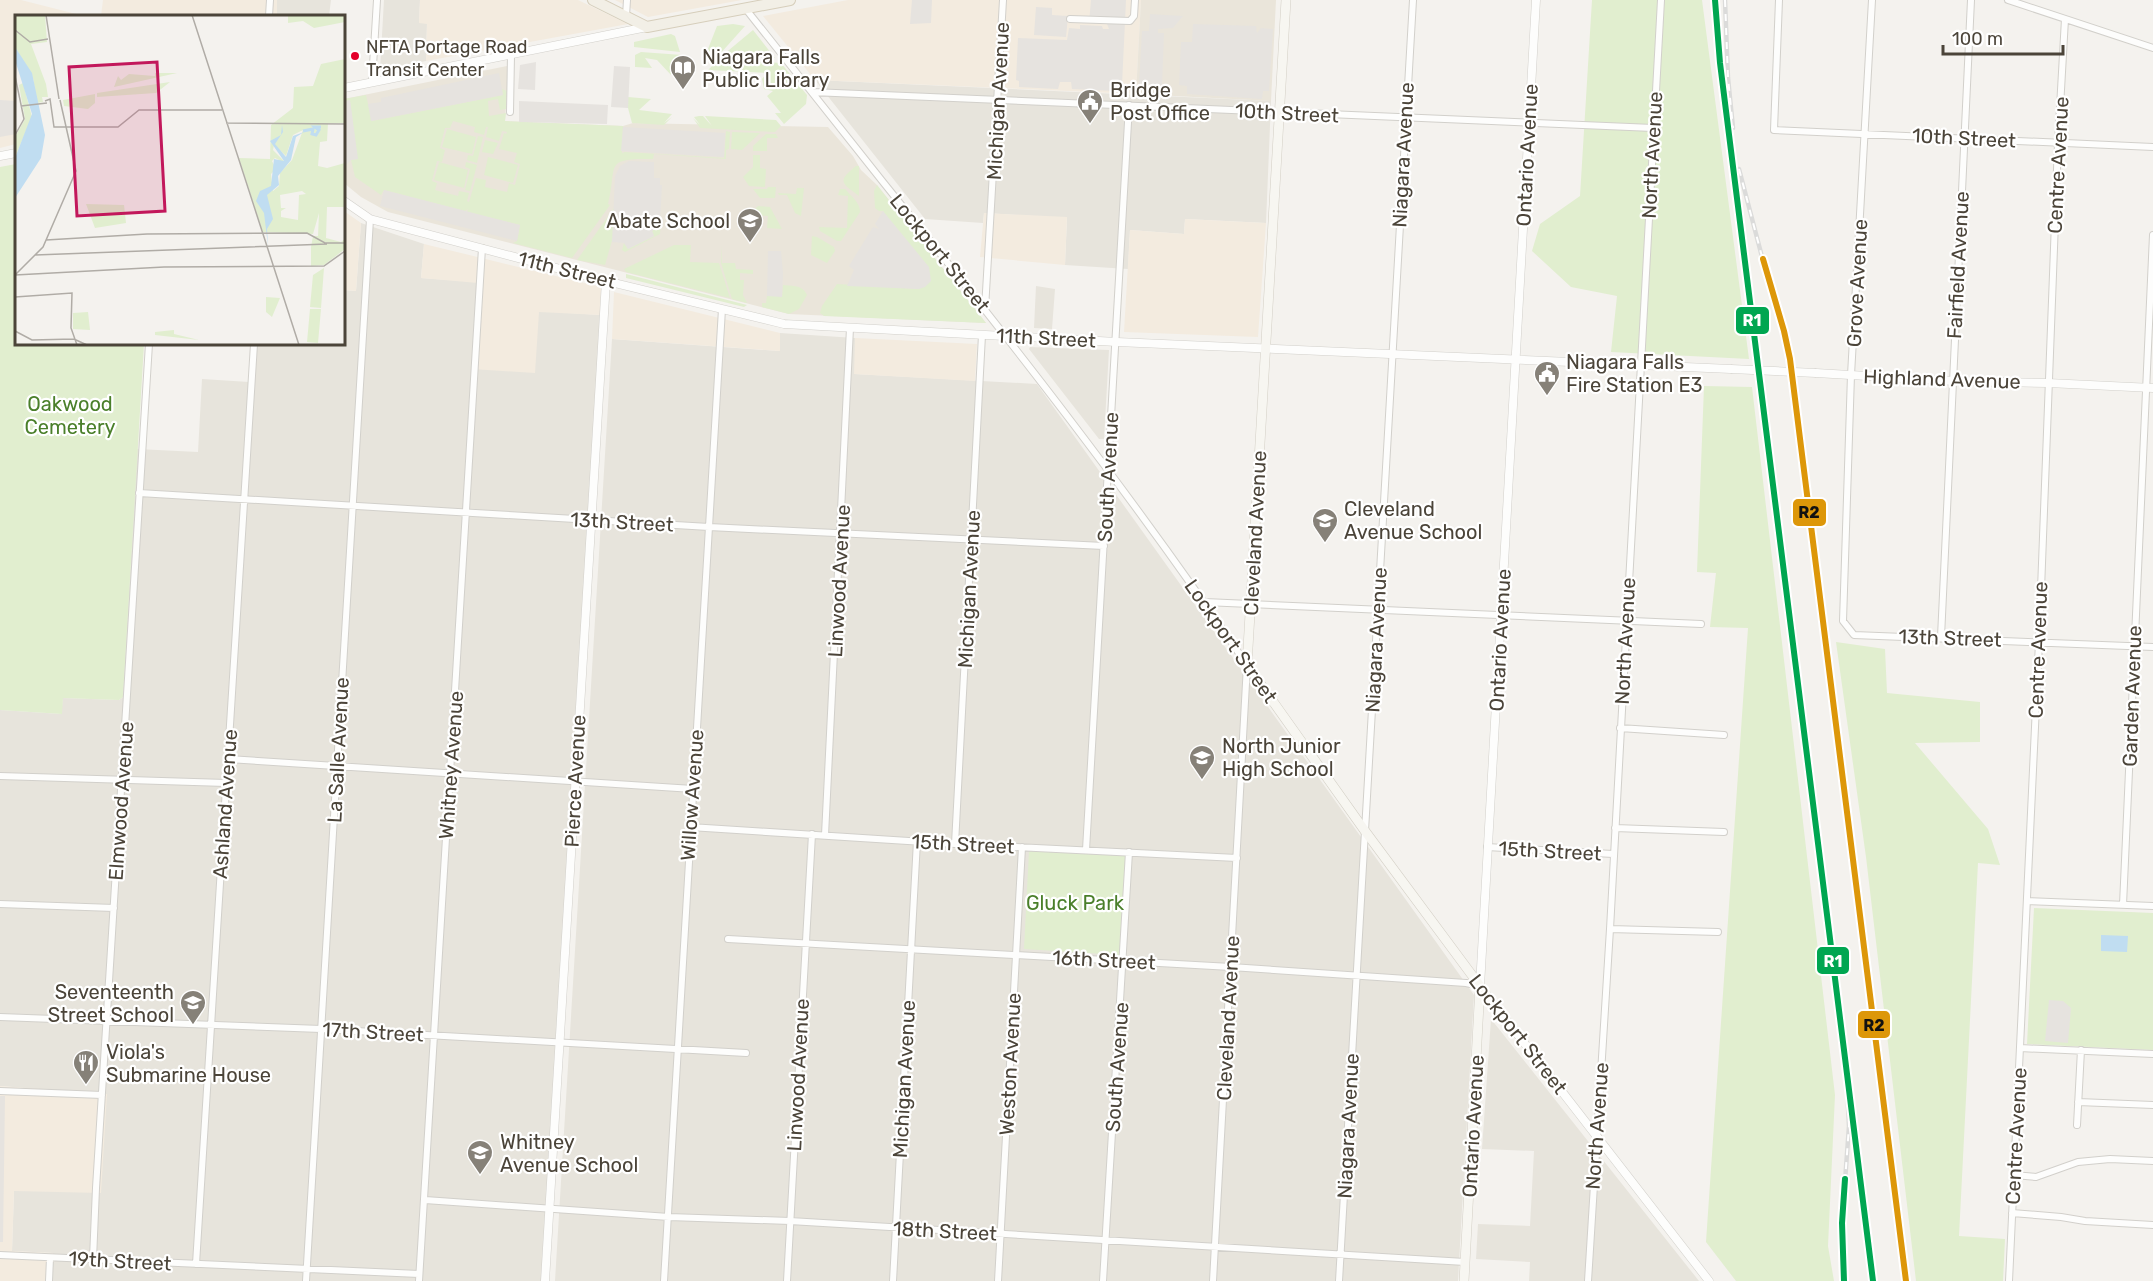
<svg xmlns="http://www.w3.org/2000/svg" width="2153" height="1281" viewBox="0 0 2153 1281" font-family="Rubik,sans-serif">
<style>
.residential{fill:#e7e4dc}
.commercial{fill:#f3ebdf}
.education{fill:#eae5da}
.green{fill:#e1eecf;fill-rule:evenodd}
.parking{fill:#e6e3df}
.water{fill:#c0ddf1}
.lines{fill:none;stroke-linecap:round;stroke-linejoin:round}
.minor-casing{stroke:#d2d0cb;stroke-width:8}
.tertiary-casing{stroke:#d2d0cb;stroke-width:9}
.secondary-casing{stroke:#d3cfc5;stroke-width:10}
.primary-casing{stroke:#d6cebb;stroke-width:12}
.minor{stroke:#fdfdfc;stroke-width:6}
.tertiary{stroke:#fdfdfc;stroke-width:8}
.secondary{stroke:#f7f6f1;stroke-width:9}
.primary{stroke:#f2efe6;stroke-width:10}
.rail-casing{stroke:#dbdbda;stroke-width:4.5}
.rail{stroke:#fff;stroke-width:2;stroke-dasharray:7;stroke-linecap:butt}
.tertiary-bridge-casing{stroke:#d2d0cb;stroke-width:9;stroke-linecap:butt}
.tertiary-bridge{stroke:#fdfdfc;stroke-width:8}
.rail-1-casing{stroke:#fff;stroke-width:10}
.rail-2-casing{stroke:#fff;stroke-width:10}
.rail-1{stroke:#00a651;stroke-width:6}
.rail-2{stroke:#dd9709;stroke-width:6}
.bus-dot{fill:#e4002b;stroke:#fff;stroke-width:2}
.labels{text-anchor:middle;stroke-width:4.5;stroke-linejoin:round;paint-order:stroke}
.bus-label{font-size:18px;fill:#4b4439;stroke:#fff;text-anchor:start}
.poi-label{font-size:20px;fill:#4b4439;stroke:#fff;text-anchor:start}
.street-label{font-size:20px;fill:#4b4439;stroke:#fff}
.park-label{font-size:20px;fill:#4a7f2a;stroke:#fff}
.inset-river{fill:none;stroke:#c0ddf1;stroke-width:3}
.inset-road{fill:none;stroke:#b0aca6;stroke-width:1.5}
.view{fill:#c2185b;fill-opacity:0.15;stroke:#c2185b;stroke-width:3}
.inset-edge{fill:none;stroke:#4b4439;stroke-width:3}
.line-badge{stroke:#fff;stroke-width:2}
.badge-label{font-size:16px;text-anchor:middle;font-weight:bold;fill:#fff}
.pale-badge-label{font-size:16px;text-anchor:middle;font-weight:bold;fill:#111}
</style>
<rect width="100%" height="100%" fill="#f4f2ee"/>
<path class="residential" d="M277 0H331L329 16H277Z
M384 0H420L419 23H427L426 61 380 70Z
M815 80 1271 101 1266 223 1185 219 1184 234 1130 230 1128 269 1065 265 1067 218 984 213 983 223 925 219Z
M361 223 424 244 421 278 478 282 539 311 600 315 541 1281H52L53 1253 12 1251 14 1191 107 1095 0 1086V710L61 714 63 698 119 700 123 697 137 449 198 452 202 379 249 382 251 344H344V290L356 291Z
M1036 286 1055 289 1052 329 1034 328Z
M780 333 855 338V374L1037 384 1474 995 1458 1281H555L612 339 779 351Z
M1030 347 1109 350 1104 439H1099L1029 349Z
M1491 1019 1699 1281H1529L1530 1262 1476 1259 1478 1224 1530 1226 1534 1151 1482 1149Z"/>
<path class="commercial" d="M0 0H21L84 16H16V144L0 148Z
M103 0H277V16H101Z
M420 0H578L628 24 426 61 427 24 419 23Z
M615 0H742L648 17Z
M848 0H1141L1136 94 815 80 763 16Z
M344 211 361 223 356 291 344 290Z
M984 213 1067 217 1065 265 980 257Z
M1185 219 1266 223 1258 337 1124 332 1130 230 1184 234Z
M424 244 601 287 600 315 539 312 535 373 472 369 478 283 421 278Z
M614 292 780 333V351L612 339Z
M855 338 977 344 975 381 854 374Z
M0 1086 107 1094 101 1193 14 1191 12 1251 53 1253 52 1281H0Z"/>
<path class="education" d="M1141 0H1276L1271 101 1136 94Z
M507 66 508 75 505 121 623 126 633 123 828 127 853 156 861 170 877 185 986 323 789 314 388 212 361 197 344 183V99Z"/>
<path class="green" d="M1592 0H1702L1749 359 1611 352 1617 296 1571 287 1532 251 1540 224 1580 196Z
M733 24 745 26 719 55 706 54 717 26Z
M753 30 775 58 723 55Z
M671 34 675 36 680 52 634 47V42Z
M641 52 682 55 685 57 688 67H685L682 63H673L680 72H671V75L657 60 645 58 652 68 635 67V55Z
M720 59 781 63 807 95 806 104 784 124 775 113H781L767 96 773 91 764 89 762 79 767 73 708 70Z
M502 89 507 91 506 109 500 110 498 99 488 101 489 116 506 113 505 121 623 126 622 153 625 152 724 158 726 131 730 132 729 149 726 150V159L654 154 653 159C602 158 618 165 608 204L610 205 572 258 513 243 517 241 520 225 467 212 468 209 465 211 384 190 381 195 355 177 351 160 357 159 350 101H344V99L366 95 372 121 503 95ZM453 121 475 127 474 132 484 135 486 127H488L486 137 499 141 502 131 507 132 506 134 504 133 499 149 517 153 514 162 520 164 515 185 509 183 507 192 485 187 486 180 476 178 469 202 467 201 469 193 459 191 458 196 435 190 437 183 432 181 437 161 442 162 445 150 440 148 445 128H450Z
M628 97 651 99 639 110 672 114 664 123 672 117 664 125 632 123 628 108Z
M699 116H703L712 126 705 116 776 120 781 126 775 132 700 128 693 118 700 125 694 117Z
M447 129 476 137 472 154 442 147Z
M732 132 760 133 742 150 731 149Z
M766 134H776L778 138H767V151H753V146Z
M478 136 483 137 477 163 467 160 468 155 473 156Z
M485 140 498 143 493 154 482 152Z
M753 155H760V168L766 169 765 187 749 186 743 177 753 167Z
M488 157 518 165 513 183 484 175Z
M439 162 468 170 464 188 434 180Z
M466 162 477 165 470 191 465 190 470 169 465 167Z
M16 164V344H144L123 697 119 700 63 698 62 714 0 710V167Z
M856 166H859V196C841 183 837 181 856 166Z
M877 185 986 323 824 316 820 313 822 306 837 284 919 289 883 211H879L875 208 874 191Z
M768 187H776L775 198H760L753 189H767Z
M797 188H804L801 216 795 213 787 195H779L778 193 796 194Z
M840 189H845C851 196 860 202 860 212L841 241H837L820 231 819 227 847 228 848 196 838 195Z
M758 206 770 207 782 229 767 228 768 216 755 215V209Z
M614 208 613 237 605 265 577 260Z
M661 219 660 234 625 252 622 250 624 243 628 249 654 236 652 231 658 226Z
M812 236 817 237 834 247 835 251 827 263 811 255Z
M674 245H691L690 262 719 263 730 298 626 272 624 269Z
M722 245V263H735L736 269 753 270V274L740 273V280H744L743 295 747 303 732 299 721 263Z
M626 274 747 305 744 307 626 278Z
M783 285C793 286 803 285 807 295L799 309 789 314 762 307V303H766L767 296H782Z
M1704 386 1752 387 1835 1095 1828 1246 1834 1281H1736L1706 1242 1748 628 1710 627 1716 573 1697 572Z
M1836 642 1885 649 1887 693 1980 702V742L1915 743 1988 829 2000 865 1978 863 1959 1236 2005 1239 2003 1281H1916L1866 857Z
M1029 851 1126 856 1120 955 1024 949Z
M2034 908 2153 913V1050L2027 1044Z"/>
<path class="parking" d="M912 0H932L931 23 910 24Z
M1091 0H1126L1122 85H1115V91L1072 89 1071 82H1060L1058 89 1019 87V81L1016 80 1018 38 1067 40 1069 28 1080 29V25L1102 26 1103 29H1109L1107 24 1089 23Z
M1036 7 1052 8V15L1068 16 1066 37 1034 35Z
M1150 14 1183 16 1173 28 1158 29V33H1164L1162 85 1139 84 1142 31H1149Z
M1193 24 1256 26 1257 33 1261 28 1273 29 1269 91H1263L1262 99 1187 94V86L1179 85 1181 42H1192Z
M536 62 535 90 518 89 520 65Z
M614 66 630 67 628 108 611 107Z
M499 73 503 95 371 121 368 104 381 102V98Z
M0 100 16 101V134L0 137Z
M350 100 358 159 351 160 344 167V101Z
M519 101 608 105 607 124 519 122Z
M623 127 725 133 724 157 621 151Z
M629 161 654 162V178H660V185H662L660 222 658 226 652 231 654 236 628 249 624 243 612 242 615 176 620 166Z
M384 190 520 225 517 241 380 206Z
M883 211 929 267 931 281 925 287 919 289 847 286 854 270 849 266 873 227 879 229 875 224Z
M768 251H781L783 273 782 297 767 296Z
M2049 1000 2063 1001 2071 1008 2068 1043 2045 1041Z
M0 1096H5L3 1242H0Z"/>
<path class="water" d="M2101 935 2128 936 2127 952 2101 951Z"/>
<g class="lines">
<defs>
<path id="minor" d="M1779 0 1774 130 2153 147
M1872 0 1851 375 1843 621 1854 635 2153 647
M2008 0 2153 48
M745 8C791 66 837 124 883 182 1010 340 1134 498 1247 665L1213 1281
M269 16 270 0
M626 16 627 0
M1070 19 1130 21 1134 16 1135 0
M372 82 377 0
M812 92 1653 128
M510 112 511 55
M985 309 1003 0
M139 493 709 527 1104 546
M1205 602 1701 624
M1941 637 1971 0
M1620 728 1724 735
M228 759 693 789
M0 776 226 783
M690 827 955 844 1237 858
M1615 828 1724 832
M825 835 850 328
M955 844 982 335
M1487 847 1613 854
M1086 850 1129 105
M2027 901 2153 906
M0 904 114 908
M2123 905 2153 235
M1610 929 1718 932
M728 939 1231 967 1466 983 1480 986
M0 1017 321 1029 746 1053
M2020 1048 2153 1054
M0 1091 102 1095
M2078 1102 2153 1105
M2077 1125 2081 1050
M2014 1175 2036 1177 2078 1162 2110 1159 2153 1161
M425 1200 669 1217 790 1221 1465 1262
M2012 1213 2061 1217 2085 1221 2153 1225
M0 1255 419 1274
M93 1259 96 1188 149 344
M196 1264 254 344
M49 1281 50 1258
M306 1281 370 219
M419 1281 482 248
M664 1281 722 309
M787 1281 812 834
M893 1281 917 841
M998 1281 1022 847
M1103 1281 1129 852
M1339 1281 1413 0
M1588 1281 1610 929 1661 0
M2009 1281 2039 642 2058 143 2065 19"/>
<path id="tertiary" d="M1536 0 1480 986 1709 1281
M344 88 647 27
M0 156 16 153
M344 201 370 219 606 281 784 324 1117 342 1731 369
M1816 373 1953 381 2048 383 2153 388
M545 1281 606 281"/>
<path id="secondary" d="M1286 0 1247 665 1365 831 1480 986 1464 1281"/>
<path id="primary" d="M593 0 647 27 790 0"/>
</defs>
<use href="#minor" class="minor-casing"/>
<use href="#tertiary" class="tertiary-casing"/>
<use href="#secondary" class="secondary-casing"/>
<use href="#primary" class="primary-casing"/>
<use href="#minor" class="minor"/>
<use href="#tertiary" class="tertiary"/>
<use href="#secondary" class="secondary"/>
<use href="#primary" class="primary"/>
<defs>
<path id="rail" d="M1725 0 1728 78 1733 128
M1739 169 1772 295 1784 331 1790 359 1906 1281
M1844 1281 1842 1223 1849 1126 1846 1068"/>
</defs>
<use href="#rail" class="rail-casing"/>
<use href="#rail" class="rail"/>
<defs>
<path id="tertiary-bridge" d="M1731 369 1816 373"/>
</defs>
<use href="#tertiary-bridge" class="tertiary-bridge-casing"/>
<use href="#tertiary-bridge" class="tertiary-bridge"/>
<defs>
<path id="rail-1" d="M1715 0 1720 63 1873 1281
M1844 1281 1842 1223 1845 1179"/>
<path id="rail-2" d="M1763 259 1784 331 1790 359 1906 1281"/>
</defs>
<use href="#rail-1" class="rail-1-casing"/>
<use href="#rail-2" class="rail-2-casing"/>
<use href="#rail-1" class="rail-1"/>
<use href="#rail-2" class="rail-2"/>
</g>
<defs>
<symbol id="library-pin" viewBox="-11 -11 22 30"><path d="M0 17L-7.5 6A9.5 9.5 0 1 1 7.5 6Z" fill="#868178" stroke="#fff"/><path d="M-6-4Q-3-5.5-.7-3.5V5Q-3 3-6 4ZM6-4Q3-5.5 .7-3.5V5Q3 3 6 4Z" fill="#fff"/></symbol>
<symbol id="civic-pin" viewBox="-11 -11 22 30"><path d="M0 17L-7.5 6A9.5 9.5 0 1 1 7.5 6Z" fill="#868178" stroke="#fff"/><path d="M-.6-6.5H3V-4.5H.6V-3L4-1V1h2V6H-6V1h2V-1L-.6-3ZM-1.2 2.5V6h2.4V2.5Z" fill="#fff"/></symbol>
<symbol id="school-pin" viewBox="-11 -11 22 30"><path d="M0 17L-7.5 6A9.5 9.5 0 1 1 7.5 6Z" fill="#868178" stroke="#fff"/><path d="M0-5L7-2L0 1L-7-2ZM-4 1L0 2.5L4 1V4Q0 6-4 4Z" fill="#fff"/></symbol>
<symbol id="restaurant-pin" viewBox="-11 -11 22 30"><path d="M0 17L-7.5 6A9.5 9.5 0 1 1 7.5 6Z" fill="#868178" stroke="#fff"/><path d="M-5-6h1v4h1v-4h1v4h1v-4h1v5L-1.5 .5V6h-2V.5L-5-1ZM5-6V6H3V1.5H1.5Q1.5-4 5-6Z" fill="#fff"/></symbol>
</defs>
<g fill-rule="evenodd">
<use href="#library-pin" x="668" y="53" width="30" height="40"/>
<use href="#civic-pin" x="1075" y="87" width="30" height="40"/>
<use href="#school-pin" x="735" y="206" width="30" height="40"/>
<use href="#civic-pin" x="1532" y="359" width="30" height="40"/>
<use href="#school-pin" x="1310" y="506" width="30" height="40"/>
<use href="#school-pin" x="1187" y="743" width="30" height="40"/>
<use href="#school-pin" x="178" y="988" width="30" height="40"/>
<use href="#restaurant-pin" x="71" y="1048" width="30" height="40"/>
<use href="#school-pin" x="465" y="1138" width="30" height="40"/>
</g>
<circle class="bus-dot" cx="355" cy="56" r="5"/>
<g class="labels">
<g class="bus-label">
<text x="366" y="53">NFTA Portage Road<tspan x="366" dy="23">Transit Center</tspan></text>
</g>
<g class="poi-label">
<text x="702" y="64">Niagara Falls<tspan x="702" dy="23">Public Library</tspan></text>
<text x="1110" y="97">Bridge<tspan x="1110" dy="23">Post Office</tspan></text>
<text x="730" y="228" text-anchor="end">Abate School</text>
<text x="1566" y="369">Niagara Falls<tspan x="1566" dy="23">Fire Station E3</tspan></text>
<text x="1344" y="516">Cleveland<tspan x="1344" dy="23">Avenue School</tspan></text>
<text x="1222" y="753">North Junior<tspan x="1222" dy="23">High School</tspan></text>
<text x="174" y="999" text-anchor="end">Seventeenth<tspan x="174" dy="23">Street School</tspan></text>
<text x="106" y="1059">Viola's<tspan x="106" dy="23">Submarine House</tspan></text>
<text x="500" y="1149">Whitney<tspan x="500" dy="23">Avenue School</tspan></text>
</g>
<g class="street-label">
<text transform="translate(998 101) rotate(-87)" y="7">Michigan Avenue</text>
<text transform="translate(1287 113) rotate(3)" y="7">10th Street</text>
<text transform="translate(1964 138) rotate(3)" y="7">10th Street</text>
<text transform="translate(1403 155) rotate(-87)" y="7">Niagara Avenue</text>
<text transform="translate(1527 155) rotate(-87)" y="7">Ontario Avenue</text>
<text transform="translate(1652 155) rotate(-87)" y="7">North Avenue</text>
<text transform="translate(2058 165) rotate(-87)" y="7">Centre Avenue</text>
<text transform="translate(940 253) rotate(51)" y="7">Lockport Street</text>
<text transform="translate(1958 265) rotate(-87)" y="7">Fairfield Avenue</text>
<text transform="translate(567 270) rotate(14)" y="7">11th Street</text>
<text transform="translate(1857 283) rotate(-87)" y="7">Grove Avenue</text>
<text transform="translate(1046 338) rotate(3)" y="7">11th Street</text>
<text transform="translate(1942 379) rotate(2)" y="7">Highland Avenue</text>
<text transform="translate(1108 477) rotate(-87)" y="7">South Avenue</text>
<text transform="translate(622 522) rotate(3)" y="7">13th Street</text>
<text transform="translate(1255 533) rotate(-87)" y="7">Cleveland Avenue</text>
<text transform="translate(839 581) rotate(-87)" y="7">Linwood Avenue</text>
<text transform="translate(969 589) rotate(-87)" y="7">Michigan Avenue</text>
<text transform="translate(1950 638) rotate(2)" y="7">13th Street</text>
<text transform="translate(1376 640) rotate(-87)" y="7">Niagara Avenue</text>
<text transform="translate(1500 640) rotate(-87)" y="7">Ontario Avenue</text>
<text transform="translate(1231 641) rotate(55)" y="7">Lockport Street</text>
<text transform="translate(1625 641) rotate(-87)" y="7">North Avenue</text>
<text transform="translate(2038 650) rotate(-88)" y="7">Centre Avenue</text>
<text transform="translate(2132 696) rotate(-88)" y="7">Garden Avenue</text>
<text transform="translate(338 750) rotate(-87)" y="7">La Salle Avenue</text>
<text transform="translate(451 765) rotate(-86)" y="7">Whitney Avenue</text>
<text transform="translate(575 781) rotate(-87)" y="7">Pierce Avenue</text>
<text transform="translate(692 795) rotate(-86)" y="7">Willow Avenue</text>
<text transform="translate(121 801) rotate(-86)" y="7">Elmwood Avenue</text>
<text transform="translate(225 804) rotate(-86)" y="7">Ashland Avenue</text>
<text transform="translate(963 844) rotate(3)" y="7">15th Street</text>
<text transform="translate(1550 851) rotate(3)" y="7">15th Street</text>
<text transform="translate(1104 960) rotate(3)" y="7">16th Street</text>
<text transform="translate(1228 1018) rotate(-87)" y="7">Cleveland Avenue</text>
<text transform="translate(373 1032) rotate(3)" y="7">17th Street</text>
<text transform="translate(1518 1034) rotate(52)" y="7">Lockport Street</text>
<text transform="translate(1010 1064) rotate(-87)" y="7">Weston Avenue</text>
<text transform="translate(1117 1067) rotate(-86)" y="7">South Avenue</text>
<text transform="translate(798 1075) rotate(-87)" y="7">Linwood Avenue</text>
<text transform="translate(904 1079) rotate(-87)" y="7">Michigan Avenue</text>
<text transform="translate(1348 1126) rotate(-87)" y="7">Niagara Avenue</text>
<text transform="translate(1473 1126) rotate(-87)" y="7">Ontario Avenue</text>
<text transform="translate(1597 1126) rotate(-86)" y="7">North Avenue</text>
<text transform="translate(2016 1136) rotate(-87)" y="7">Centre Avenue</text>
<text transform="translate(945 1231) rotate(3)" y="7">18th Street</text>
<text transform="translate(120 1261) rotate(3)" y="7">19th Street</text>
</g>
<g class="park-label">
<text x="70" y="411">Oakwood<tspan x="70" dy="23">Cemetery</tspan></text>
<text x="1075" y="910">Gluck Park</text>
</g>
</g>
<g transform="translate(15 15)">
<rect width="330" height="330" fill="#f4f2ee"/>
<path d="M0 0H30L32 27 16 29 31 69 33 82H27L28 87 22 88 18 63 0 32ZM273 0H330V7L299 13 288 6 273 8ZM330 44V108H313L312 126 305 127 303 151 312 153 330 148V192H312L311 223 326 227 330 224V234L309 250 296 251V232L298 221H303L304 198 298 219 248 217 224 143 255 144 256 110 278 93 279 72 298 71 306 49ZM288 115 277 145 265 158 264 171 258 176 256 159 261 154 257 146 260 143 264 145 259 147 261 151 269 146 258 135 259 130 271 141 278 120ZM287 176 291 179 284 180 283 205 266 202V196L271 193H266L265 180ZM140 58H162L99 72 103 61 106 65 114 59 140 61ZM155 67 141 78 82 82V78ZM8 68 17 102 0 142V122L10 104 4 70ZM80 79V88L73 94 49 91 48 85ZM71 189 109 190 111 208 80 213ZM309 253 306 293 295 292 298 260ZM251 282 265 283 257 302 251 297ZM295 294H306L303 328 292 327ZM73 297 75 315 58 314V298ZM159 315V319L184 325 140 320V317Z" fill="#e1eecf" fill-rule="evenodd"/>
<path d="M0 32 17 58 30 120 26 143 0 183V143L17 99 0 45ZM267 110 268 117 260 129 271 142 278 121 289 117 281 122 276 145 263 161 264 170 252 180 258 204 252 214 253 231 249 198 241 186 245 176 256 171 259 144 269 146 255 126 266 120Z" fill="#c0ddf1"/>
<path class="inset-river" d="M288 116 298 114 297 119 301 120 304 115 300 112H306"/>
<path class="inset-road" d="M31 0 44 84M177 0 284 330M0 15 15 27 33 24M0 61 9 104 0 120M30 86 35 84 39 112H103L124 95H207M6 91 32 88M211 108 330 109M31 225 132 219 292 218 310 228H330M20 240 312 229M0 260 149 252 309 251 330 236M0 260 28 232 61 156 45 85M0 282 57 278 56 313 62 330M0 316 17 325 59 324 72 330M157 330H214"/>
<path class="view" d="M142 47 150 196 62 201 54 52Z"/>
<rect width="330" height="330" class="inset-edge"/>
</g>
<g class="line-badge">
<rect x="1735" y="306" width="35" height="29" rx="6" fill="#00a651"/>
<rect x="1792" y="498" width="35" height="29" rx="6" fill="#dd9709"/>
<rect x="1816" y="946" width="34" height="29" rx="6" fill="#00a651"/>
<rect x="1857" y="1010" width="34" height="29" rx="6" fill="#dd9709"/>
</g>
<g class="badge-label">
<text x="1752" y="326">R1</text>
<text x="1833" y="967">R1</text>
</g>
<g class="pale-badge-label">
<text x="1809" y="518">R2</text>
<text x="1874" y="1031">R2</text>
</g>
<path d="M1943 45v9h120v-9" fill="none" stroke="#4b4439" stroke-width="3"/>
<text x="1952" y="45" font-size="18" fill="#4b4439" stroke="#ffffff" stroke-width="4.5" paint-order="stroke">100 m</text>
</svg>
